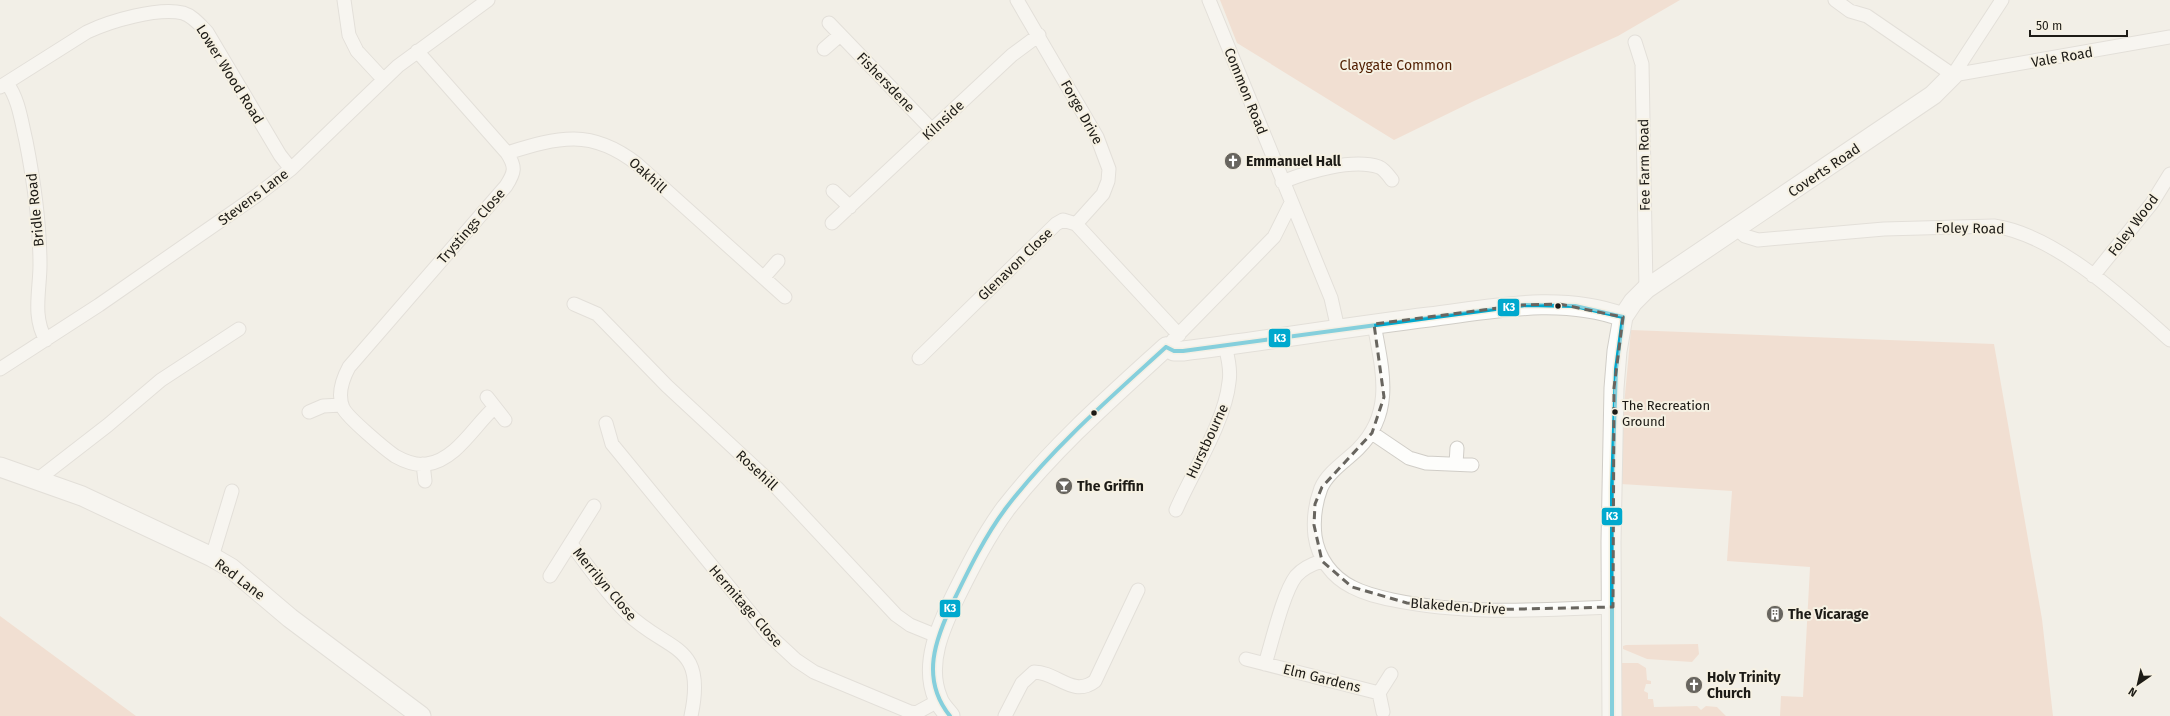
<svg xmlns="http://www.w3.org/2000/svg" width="2170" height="716" viewBox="0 0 2170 716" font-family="'Fira Sans',sans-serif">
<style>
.green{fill:#f0cdb8}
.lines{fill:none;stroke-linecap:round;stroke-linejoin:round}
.street-casing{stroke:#d0cdc7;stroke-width:15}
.secondary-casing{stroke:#d0cdc7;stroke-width:21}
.street{stroke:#fdfdfb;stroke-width:13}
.secondary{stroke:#fdfdfb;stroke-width:19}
.bus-1-casing{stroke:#f6f1e3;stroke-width:7}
.bus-1{stroke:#00a9ce;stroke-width:4}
.marked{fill:none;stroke:#68655f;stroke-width:3;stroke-dasharray:8 5;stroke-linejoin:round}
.bus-dot{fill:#1d1b16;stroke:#f6f1e3;stroke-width:1.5}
.labels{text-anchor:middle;stroke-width:4;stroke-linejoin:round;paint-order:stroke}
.bus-label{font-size:13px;fill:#1d1b16;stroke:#f6f1e3;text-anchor:start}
.street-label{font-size:14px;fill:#1d1b16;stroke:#f6f1e3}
.park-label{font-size:14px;fill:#501e00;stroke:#f6f1e3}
.poi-label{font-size:14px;font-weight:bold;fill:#1d1b16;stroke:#f6f1e3;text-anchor:start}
.line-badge{stroke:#f6f1e3;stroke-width:1.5}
.badge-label{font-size:11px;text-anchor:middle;font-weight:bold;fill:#fff}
</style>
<rect width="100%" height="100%" fill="#f2efe7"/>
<path class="green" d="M1220 0H1680L1618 36 1474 101 1394 140 1237 43Z
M1631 330 1994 344 2042 619 2053 716H1780L1781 696 1803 697 1810 567 1727 561 1732 491 1621 484 1622 427Z
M0 616 136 716H0Z
M1698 644 1699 654 1692 662 1647 659 1623 649V646L1626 645Z
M1620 663H1638L1646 668 1647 680 1651 681V684H1646L1644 691 1648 693V699H1653L1654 707 1697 706 1701 710 1706 706 1717 707 1726 716H1621Z"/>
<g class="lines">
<defs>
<path id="street" d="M344 0 349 35 357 51 383 79
M1017 0 1097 137 1109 169 1108 181 1103 194 1076 224
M1209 0 1331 298 1338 329
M1835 0 1850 11 1867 16 1953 75
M829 23 932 130
M1635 42 1642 64 1646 289
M824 49 840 35
M417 51 507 153C516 167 515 172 506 186L349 367C342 380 337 394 343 408 348 418 385 449 395 456 404 461 416 466 427 464 456 460 474 426 494 408
M1953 75 2170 37
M1953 75 2002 0
M7 83C19 100 21 120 26 141 34 182 40 222 40 265 40 290 32 317 46 340
M0 87 87 32C110 21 158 7 183 13 193 16 200 25 207 32L280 155 291 169
M507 153C559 137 591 128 637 164L785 297
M1282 182C1307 172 1352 158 1379 167 1384 169 1389 176 1392 180
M833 191 850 207
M832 223 1012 55 1039 35
M1737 229 1745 236 1758 240 1884 229 1994 226C2056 235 2124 299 2170 340
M2093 276 2152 203 2170 174
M764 277 778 261
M574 304 597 314 667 386 777 488 896 615 910 625 937 636
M1374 324C1382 369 1395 412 1358 449 1346 461 1328 472 1321 488 1315 504 1313 519 1315 536 1318 558 1332 577 1352 587 1365 594 1379 597 1393 600 1464 615 1540 610 1613 607
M1173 340 1274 237 1291 203
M919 358 1056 224 1063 220 1076 224 1179 335
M0 369 99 305 256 196 291 169 398 66 488 0
M487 397 505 420
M309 412 323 406 342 405
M606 423 612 444 767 633 796 660 814 672 910 712 916 713 938 701
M1372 433 1409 458 1426 463 1472 465
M423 464 425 481
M1456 464 1457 448
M37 480 108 425 161 380 239 329
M1176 510C1192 473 1225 422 1229 382 1231 371 1228 357 1225 346
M571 544C589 567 606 593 627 613 668 653 707 642 691 716
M212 557 232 491
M550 576 594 506
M1246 659 1379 693
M1265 664C1272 642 1283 593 1296 576 1303 568 1312 564 1322 561
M1383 712 1379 693 1391 674
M1005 716 1022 683 1034 672C1057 672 1073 698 1095 681L1138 590"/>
<path id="secondary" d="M0 467 82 496 212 557 231 568 290 618 421 716
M950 716C946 711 940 705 938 699 923 664 941 626 956 595 971 565 986 535 1006 508 1053 448 1110 398 1166 347L1174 351H1183C1265 341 1347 327 1429 317 1493 309 1560 294 1623 317
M1612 716 1611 542 1614 388 1617 351 1623 317 1633 302 1646 289 1933 95 1953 75"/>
</defs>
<use href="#street" class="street-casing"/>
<use href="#secondary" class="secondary-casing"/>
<use href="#street" class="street"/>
<use href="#secondary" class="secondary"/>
<defs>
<path id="bus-1" d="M1166 347 1174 351H1183L1526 305 1575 306 1623 317
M950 716C920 679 935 639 954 600 969 569 985 536 1006 508 1052 448 1110 398 1166 347
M1612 716V488L1616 369 1623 317"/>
</defs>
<use href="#bus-1" class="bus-1-casing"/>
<use href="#bus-1" class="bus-1"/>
</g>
<path d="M0 0H2170V716H0ZM1559 304 1623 317 1614 388 1613 607 1474 610 1407 603 1352 587 1322 561 1314 525 1315 504 1322 487 1372 433 1384 397 1374 324 1522 305Z" fill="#f2efe7" fill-opacity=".55" fill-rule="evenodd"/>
<path class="marked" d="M1559 304 1623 317 1614 388 1613 607 1474 610 1407 603 1352 587 1322 561 1314 525 1315 504 1322 487 1372 433 1384 397 1374 324 1522 305Z"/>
<defs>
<symbol id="church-disc" viewBox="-11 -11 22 22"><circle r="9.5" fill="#68655f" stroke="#f6f1e3"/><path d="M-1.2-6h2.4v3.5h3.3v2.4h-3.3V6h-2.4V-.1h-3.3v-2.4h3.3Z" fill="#fff"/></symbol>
<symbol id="bar-disc" viewBox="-11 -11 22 22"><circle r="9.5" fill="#68655f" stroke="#f6f1e3"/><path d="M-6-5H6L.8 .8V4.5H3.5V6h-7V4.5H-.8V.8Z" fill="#fff"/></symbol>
<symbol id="building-disc" viewBox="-11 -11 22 22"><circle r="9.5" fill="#68655f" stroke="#f6f1e3"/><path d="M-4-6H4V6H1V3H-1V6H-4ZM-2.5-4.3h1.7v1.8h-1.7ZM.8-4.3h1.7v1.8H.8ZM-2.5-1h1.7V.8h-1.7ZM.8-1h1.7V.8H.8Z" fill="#fff"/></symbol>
</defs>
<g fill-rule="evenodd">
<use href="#church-disc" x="1223" y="151" width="20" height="20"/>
<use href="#bar-disc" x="1054" y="476" width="20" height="20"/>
<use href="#building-disc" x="1765" y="604" width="20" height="20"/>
<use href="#church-disc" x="1684" y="675" width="20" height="20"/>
</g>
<g class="bus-dot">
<circle cx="1558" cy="306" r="3.5"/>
<circle cx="1615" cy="412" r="3.5"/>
<circle cx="1094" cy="413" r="3.5"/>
</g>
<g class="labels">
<g class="bus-label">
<text x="1622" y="410">The Recreation<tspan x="1622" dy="16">Ground</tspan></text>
</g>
<g class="street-label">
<text transform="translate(2062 57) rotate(-10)" y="5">Vale Road</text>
<text transform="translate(230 74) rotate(58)" y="5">Lower Wood Road</text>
<text transform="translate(886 82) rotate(46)" y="5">Fishersdene</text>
<text transform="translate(1246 91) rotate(68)" y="5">Common Road</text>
<text transform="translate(1082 112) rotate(61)" y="5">Forge Drive</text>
<text transform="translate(943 120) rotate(-43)" y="5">Kilnside</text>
<text transform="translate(1644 165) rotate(-91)" y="5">Fee Farm Road</text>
<text transform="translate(1824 170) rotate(-34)" y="5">Coverts Road</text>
<text transform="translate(648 175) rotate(42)" y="5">Oakhill</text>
<text transform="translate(253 197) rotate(-37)" y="5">Stevens Lane</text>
<text transform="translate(35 210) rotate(-96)" y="5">Bridle Road</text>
<text transform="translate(2133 225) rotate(-53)" y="5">Foley Wood</text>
<text transform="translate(471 226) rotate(-49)" y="5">Trystings Close</text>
<text transform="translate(1970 228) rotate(1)" y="5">Foley Road</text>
<text transform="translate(1015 264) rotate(-44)" y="5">Glenavon Close</text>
<text transform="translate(1207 441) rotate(-65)" y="5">Hurstbourne</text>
<text transform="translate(757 470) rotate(43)" y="5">Rosehill</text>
<text transform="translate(240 579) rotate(37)" y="5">Red Lane</text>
<text transform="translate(605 584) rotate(50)" y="5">Merrilyn Close</text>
<text transform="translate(746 606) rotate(49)" y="5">Hermitage Close</text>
<text transform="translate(1458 606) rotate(4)" y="5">Blakeden Drive</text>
<text transform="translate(1322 678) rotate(14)" y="5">Elm Gardens</text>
</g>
<g class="park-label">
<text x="1396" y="70">Claygate Common</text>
</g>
<g class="poi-label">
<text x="1246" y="166">Emmanuel Hall</text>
<text x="1077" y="491">The Griffin</text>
<text x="1788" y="619">The Vicarage</text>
<text x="1707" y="682">Holy Trinity<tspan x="1707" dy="16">Church</tspan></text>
</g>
</g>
<g class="line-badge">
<rect x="1497" y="298" width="23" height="19" rx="4" fill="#00a9ce"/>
<rect x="1268" y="328" width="23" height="20" rx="4" fill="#00a9ce"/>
<rect x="1601" y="507" width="22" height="19" rx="4" fill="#00a9ce"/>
<rect x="939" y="599" width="22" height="19" rx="4" fill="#00a9ce"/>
</g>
<g class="badge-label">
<text x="1509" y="311">K3</text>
<text x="1280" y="342">K3</text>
<text x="1612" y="520">K3</text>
<text x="950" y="612">K3</text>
</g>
<g transform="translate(2138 684) rotate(214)" stroke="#f6f1e3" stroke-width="3" paint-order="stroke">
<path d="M0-3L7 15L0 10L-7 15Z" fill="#1d1b16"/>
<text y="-6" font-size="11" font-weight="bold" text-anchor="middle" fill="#1d1b16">N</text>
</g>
<path d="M2030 30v6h97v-6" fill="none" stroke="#1d1b16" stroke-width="2"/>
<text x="2036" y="30" font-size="12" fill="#1d1b16" stroke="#f6f1e3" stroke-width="3" paint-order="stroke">50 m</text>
</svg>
